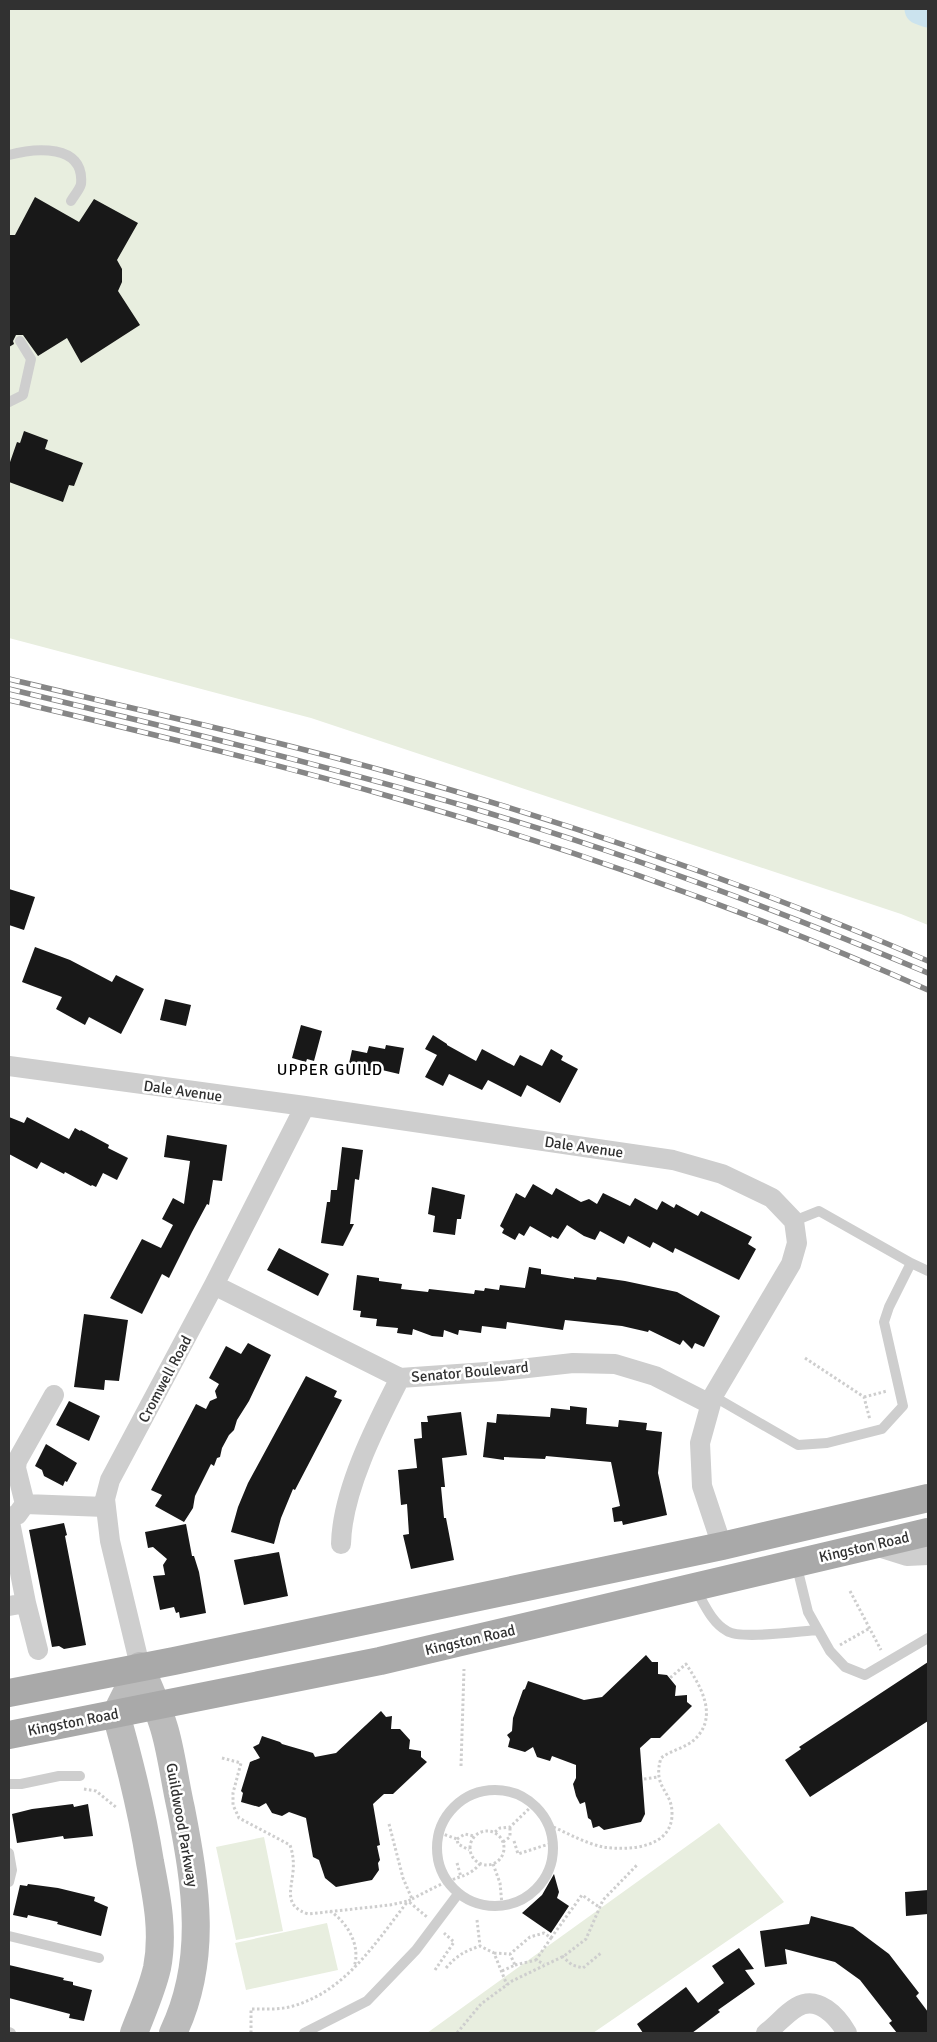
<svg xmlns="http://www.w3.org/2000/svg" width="937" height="2042" viewBox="0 0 937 2042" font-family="Signika,sans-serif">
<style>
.green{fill:#e8eedf}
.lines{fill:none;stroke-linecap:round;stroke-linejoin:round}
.river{stroke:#cbe3ee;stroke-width:31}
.building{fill:#181818}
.path{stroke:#cecece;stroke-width:3;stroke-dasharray:2.5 2.5;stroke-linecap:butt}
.lane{stroke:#cecece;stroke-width:10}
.street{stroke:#cecece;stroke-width:20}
.secondary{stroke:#bbb;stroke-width:28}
.primary{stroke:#a9a9a9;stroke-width:28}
.rail-casing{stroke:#868686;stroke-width:5.5}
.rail{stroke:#fff;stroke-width:4;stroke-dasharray:11;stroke-linecap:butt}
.labels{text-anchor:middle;stroke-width:5;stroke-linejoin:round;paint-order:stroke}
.street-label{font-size:15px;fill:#313131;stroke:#fff}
.neighbourhood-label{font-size:16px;letter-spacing:1px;fill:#000;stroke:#fff}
</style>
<rect width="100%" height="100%" fill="#fff"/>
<path class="green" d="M9 9H928V925L901 914 311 718 9 638Z
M719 1823 784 1902 593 2033H427Z
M264 1837 283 1931 236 1940 216 1847Z
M327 1923 338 1970 246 1990 235 1943Z"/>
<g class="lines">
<path class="river" d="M920 9 928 12"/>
</g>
<path class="building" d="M35 197 79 222 94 199 138 223 117 260 122 269V282L118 291 140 325 81 363 67 338 38 356 23 335H16L13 341 14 344 9 347V235H15Z
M24 431 48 440 45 449 83 463 74 486 69 485 63 502 9 482V465L17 442 20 443Z
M9 889 35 897 24 930 9 925Z
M35 947 70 960 112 982 116 975 144 989 121 1034 89 1017 85 1025 56 1009 62 997 22 982Z
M165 999 191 1005 186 1026 160 1020Z
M301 1025 322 1031 314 1061 307 1059 306 1062 292 1058Z
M433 1035 447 1044V1045L476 1061 482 1049 514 1066 520 1055 542 1066 551 1049 563 1056 561 1060 578 1069 560 1103 527 1085 521 1097 488 1080 482 1090 449 1074 443 1086 425 1077 437 1055 425 1049Z
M386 1045 404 1048 399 1074 382 1070 381 1075 348 1068 352 1050 367 1053 369 1046 385 1049Z
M9 1117 24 1123 27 1117 69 1139 75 1128 80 1131 81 1130 109 1145 108 1148 128 1158 117 1180 103 1173 96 1187 92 1185 91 1186 65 1172 64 1174 41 1162 37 1169 9 1154Z
M167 1135 227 1145 222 1181 213 1180 209 1205 207 1204 192 1232 169 1278 162 1274 142 1314 110 1298 142 1239 161 1248 173 1225 162 1219 173 1198 184 1204 190 1161 164 1157Z
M342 1147 363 1150 359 1180 355 1179 350 1224H354L343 1246 321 1243 327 1202H330L331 1190H337Z
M533 1184 552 1195 556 1188 581 1202 589 1199 597 1204 603 1193 630 1206 635 1198 657 1210 662 1201 674 1208 676 1204 698 1216 701 1211 752 1237 748 1244 756 1249 739 1280 675 1248 673 1253 653 1242 650 1248 628 1236 624 1244 600 1231 595 1240 584 1236 567 1225 558 1239 552 1236 551 1238 530 1226 524 1236 519 1233 515 1240 502 1233 504 1229 500 1226 516 1193 525 1198Z
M432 1187 465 1195 461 1219H457L455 1235 433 1232 435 1216 428 1214Z
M279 1248 329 1274 318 1296 267 1270Z
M529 1267 541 1269V1274L574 1279V1277L596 1280 597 1277 625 1281 677 1292 720 1316 704 1347 695 1343 692 1349 683 1340 680 1345 649 1330 648 1332 622 1326 565 1320 563 1330 507 1322 506 1329 482 1326 481 1333 459 1330 458 1335 444 1330 443 1337 432 1336 413 1329 412 1335 397 1333 398 1328 376 1326 377 1319 360 1317 361 1311 353 1310 357 1275 379 1278V1281L402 1284 401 1289 428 1292 429 1289 474 1294 475 1290 484 1291 485 1288 499 1290 500 1285 525 1288Z
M84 1314 128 1320 119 1381 105 1380 104 1390 74 1387Z
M248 1343 271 1355 249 1401 237 1420 234 1430 229 1435 222 1448 220 1457 217 1458 214 1466 211 1464 195 1496 193 1508 184 1522 155 1506 162 1495 151 1490 196 1404 206 1409 210 1401 217 1398 215 1391 219 1384 209 1378 226 1346 241 1354Z
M306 1376 337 1391 334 1397 342 1400 295 1490 293 1489 281 1518 274 1544 231 1532 238 1507 248 1483Z
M69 1401 100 1416 89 1441 56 1425Z
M570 1406 587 1408 586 1424 618 1427 619 1420 647 1423 646 1430 662 1432 658 1473 667 1515 623 1525 622 1521 614 1522 612 1508 620 1506 611 1462 546 1456 545 1459 504 1457V1460L483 1457 487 1422 496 1423 497 1414 550 1417 551 1408 570 1410Z
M461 1412 467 1455 442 1458 445 1487H441L444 1518H446L454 1560 411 1569 403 1535 409 1534 407 1504 401 1505 398 1470 417 1468 414 1439 422 1438 421 1422H428L427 1416Z
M46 1444 77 1463 67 1482 65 1481 63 1486 44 1476 42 1470 35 1466Z
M64 1523 67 1535 65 1536 86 1645 64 1649 59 1646 52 1647 29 1530Z
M186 1524 192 1556H194L199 1572 206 1613 180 1618 179 1612 176 1613 174 1607 160 1610 153 1576 165 1575 163 1565 167 1559 153 1547 148 1548 145 1532Z
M279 1552 288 1596 244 1605 234 1560Z
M646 1655 652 1662H658V1674L667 1675 676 1686 675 1696 687 1695V1702L692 1706 660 1738H651L640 1748 645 1814 641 1822 604 1830 599 1826 593 1828 591 1820 588 1818 585 1802 580 1804 576 1796 573 1784 576 1778V1765L552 1756 550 1761 537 1757 533 1747 525 1752 508 1747 510 1739 507 1735 512 1731 513 1718 523 1690 525 1689 528 1681 584 1700 602 1697Z
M928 1662V1721L810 1797 785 1760 801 1749 799 1747Z
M381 1711 386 1717 392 1716 391 1729H400L410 1740 409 1749 421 1751V1757L427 1762 393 1794H384L373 1804 380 1845 377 1846 380 1860 378 1863 379 1870 372 1880 336 1887 325 1878 319 1860 313 1857 306 1818 289 1812 282 1816 272 1813 266 1803 259 1807 241 1802 243 1793 241 1791 250 1762 260 1758 253 1747 259 1744 262 1736 280 1742 282 1744 313 1753 315 1757 336 1753Z
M73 1804 74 1807 88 1804 93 1836 64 1839 63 1836 17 1843 12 1814 32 1809Z
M554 1874 559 1892 557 1898 569 1906 551 1933 522 1913 542 1895Z
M28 1884 58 1888 95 1897 94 1901 108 1907 101 1936 57 1924 58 1922 28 1915 27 1918 13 1915 20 1885 27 1886Z
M928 1890V1914L906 1916 905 1892Z
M811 1916 853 1927 889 1954 919 1993 916 1996 928 2012V2033H897L889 2023 892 2021 860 1980 835 1962 785 1949 787 1964 765 1967 760 1931 809 1924Z
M739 1948 754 1969 745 1970 755 1984 718 2010 720 2012 692 2033H643L637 2024 686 1987 698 2003 724 1983 712 1966Z
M9 1965 64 1978 63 1980 73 1982V1985L92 1990 84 2021 69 2018 70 2014 9 1998Z"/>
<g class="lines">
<path class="path" d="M805 1358 864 1397 870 1420
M864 1397 887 1391
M850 1591 881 1650
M840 1645 870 1628
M222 1758 241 1763 233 1793V1805L239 1818 290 1845C293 1854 294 1862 293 1872 291 1891 284 1906 308 1914L390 1905 408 1901
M461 1766 464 1669
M644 1779 658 1777
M84 1789 96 1791 117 1808
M389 1824 403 1878 412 1899 408 1901 427 1917
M549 1825C567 1833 585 1843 603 1847 629 1851 673 1848 672 1813 672 1790 652 1788 661 1758 671 1750 686 1748 695 1739 719 1716 700 1685 686 1664L670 1678
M470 1848a17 17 0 1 1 34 0a17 17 0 1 1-34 0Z
M495 1832 500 1828 510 1827 534 1804
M440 1833 457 1839 458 1844 469 1850
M457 1839 465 1834 474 1836
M514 1841 518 1854 552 1843
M503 1842 510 1837V1827
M457 1863 461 1877
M493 1864 500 1883 502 1905
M412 1899C424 1893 436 1886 449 1881 463 1875 469 1876 480 1864
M330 1911C348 1923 361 1946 354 1967
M477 1920 480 1946
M551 1938 582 1895 599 1907
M494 1953 510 1954 530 1937 544 1933 551 1938 536 1960
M562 1956 572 1965 583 1968 601 1953
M515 1965 536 1960 544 1964
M446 1968C456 1956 465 1951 480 1946L494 1953 507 1985
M435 1970 454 1942 444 1933
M502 1971 515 1965 510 1954
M251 2033V2009C265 2009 279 2010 293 2006 346 1991 376 1942 408 1901
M457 2033 481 2004 512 1981 564 1956 586 1939 603 1900 637 1865"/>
<path class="lane" d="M9 155C34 148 85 143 81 184 80 189 74 196 71 201
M9 402 23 395 31 359 20 341
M911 1263 928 1271
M713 1396 798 1445 827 1443 882 1429 903 1406 884 1322 889 1307 911 1263 819 1211 794 1221
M796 1563 808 1612 830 1651 845 1667 865 1675 928 1638
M695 1588C704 1603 711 1622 727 1631 740 1640 800 1631 818 1630
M9 1784H21L59 1776H80
M437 1848a58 58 0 1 1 116 0a58 58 0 1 1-116 0Z
M9 1853 12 1870 9 1882
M9 1936 99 1958
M9 2032 11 2033
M304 2033 367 2001 416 1950 458 1894"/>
<path class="street" d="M9 1066 305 1106 673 1160 722 1174 772 1198 794 1221 797 1243 791 1264 713 1396 700 1443 702 1486 722 1546
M214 1285 400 1378 501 1371 573 1363 615 1364 655 1376 710 1404
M25 1504 105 1507
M9 1517 17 1515 25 1504 16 1468 17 1461 54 1395
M9 1517 26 1603 38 1650
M341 1544C342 1491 376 1425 400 1378
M872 1545 907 1556 928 1555
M9 1606 26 1603
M140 1666 110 1541 105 1499 110 1480 214 1285 305 1106
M766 2033C777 2025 785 2014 797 2007 818 1995 837 2016 847 2033"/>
<path class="secondary" d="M140 1666C149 1688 159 1709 165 1731 172 1756 175 1783 181 1809 196 1886 208 1960 173 2033
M134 2033C142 2012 152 1990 157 1968 164 1933 157 1898 150 1862 142 1812 130 1763 116 1714L140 1666"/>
<path class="primary" d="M9 1693 174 1661 722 1546 928 1498
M9 1735 380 1661 928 1532"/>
<defs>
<path id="rail" d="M9 679C139 710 270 739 399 775 579 826 756 887 928 961
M9 689C163 726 316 763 468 807 625 853 778 910 928 973
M9 700C138 731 267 761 395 798 576 850 755 913 928 990"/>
</defs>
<use href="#rail" class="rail-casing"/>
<use href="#rail" class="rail"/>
</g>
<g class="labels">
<g class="street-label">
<text transform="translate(183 1091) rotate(8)" y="5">Dale Avenue</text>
<text transform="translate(584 1147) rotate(8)" y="5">Dale Avenue</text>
<text transform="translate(470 1372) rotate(-5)" y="5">Senator Boulevard</text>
<text transform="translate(165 1379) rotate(-62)" y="5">Cromwell Road</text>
<text transform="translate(864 1547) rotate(-13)" y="5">Kingston Road</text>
<text transform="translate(470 1640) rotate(-13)" y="5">Kingston Road</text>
<text transform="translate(73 1722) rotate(-11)" y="5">Kingston Road</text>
<text transform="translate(182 1825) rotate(80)" y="5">Guildwood Parkway</text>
</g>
<g class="neighbourhood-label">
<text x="330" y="1075">UPPER GUILD</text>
</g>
</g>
<rect width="937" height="2042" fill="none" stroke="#313131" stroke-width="20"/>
</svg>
